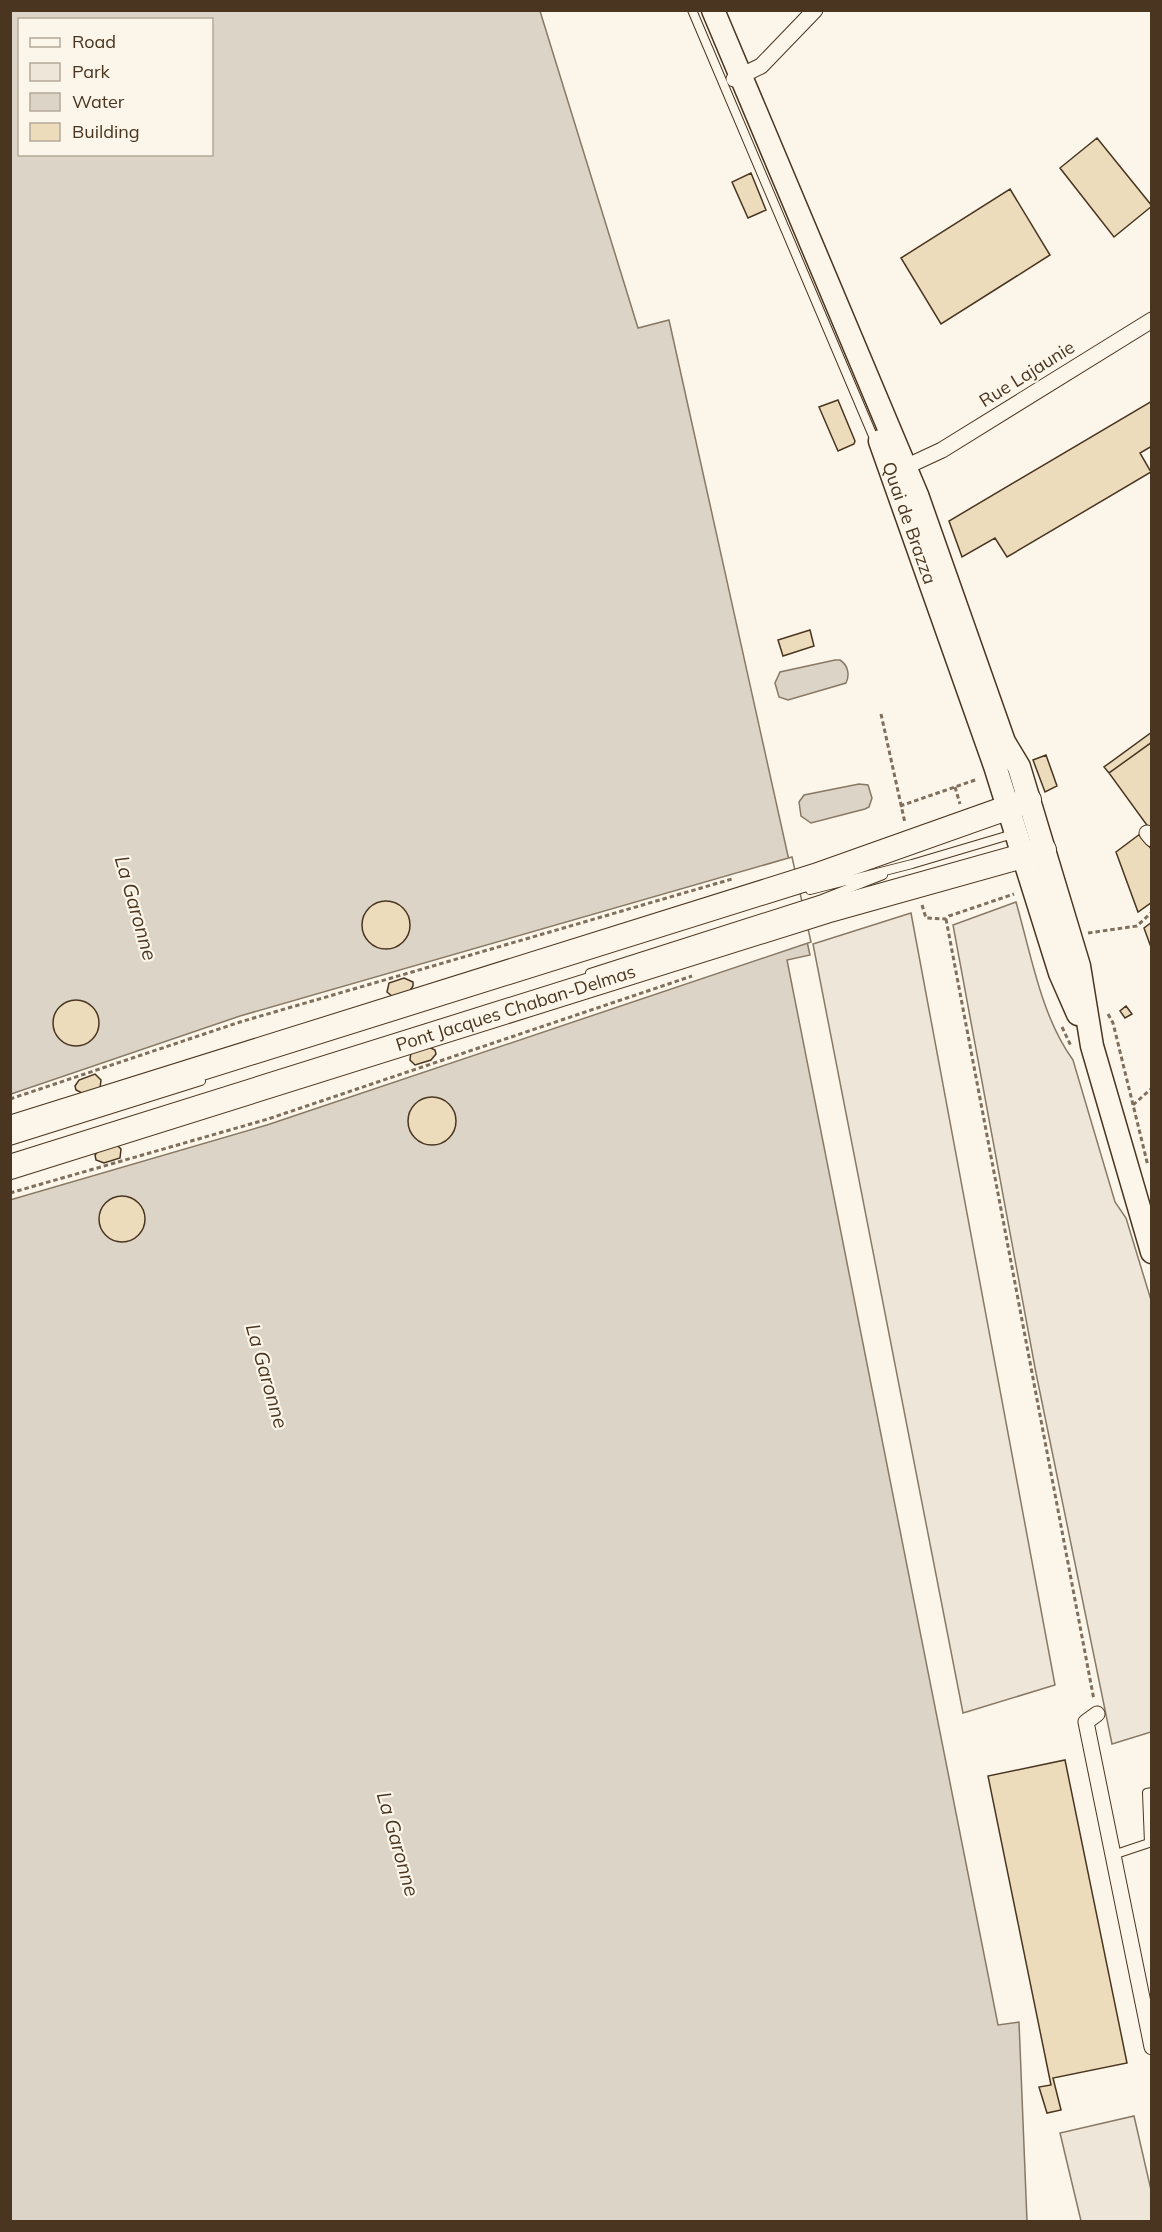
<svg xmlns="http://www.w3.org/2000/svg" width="1162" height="2232" viewBox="0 0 1162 2232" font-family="Mulish,sans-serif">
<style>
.green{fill:#ede6d9;stroke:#887966;stroke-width:1.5}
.water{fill:#dcd4c6;stroke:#887966;stroke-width:1.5;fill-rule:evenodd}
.pier{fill:#fbf6e9;stroke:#887966;stroke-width:1.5}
.building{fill:#ecdcbc;stroke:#4a3520;stroke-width:1.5}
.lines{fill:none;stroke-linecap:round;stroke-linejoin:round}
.lane-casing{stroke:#4a3520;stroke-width:10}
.street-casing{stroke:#4a3520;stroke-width:17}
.secondary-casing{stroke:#4a3520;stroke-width:25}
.primary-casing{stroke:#4a3520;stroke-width:26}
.path{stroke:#7f6f5c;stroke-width:3;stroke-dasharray:4.5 3;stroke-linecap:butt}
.lane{stroke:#fbf6e9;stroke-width:8}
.street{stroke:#fbf6e9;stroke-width:15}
.secondary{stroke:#fbf6e9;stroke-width:22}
.primary{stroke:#fbf6e9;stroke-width:24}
.labels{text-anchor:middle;stroke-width:4.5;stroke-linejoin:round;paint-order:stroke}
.street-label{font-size:18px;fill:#4a3520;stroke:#fbf6e9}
.water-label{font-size:20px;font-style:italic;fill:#4a3520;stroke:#fbf6e9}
</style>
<rect width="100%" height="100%" fill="#fbf6e9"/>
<path class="green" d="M1016 902C1031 954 1041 1016 1073 1060L1115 1202 1126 1218 1151 1300V1732L1112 1744 1036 1373 953 925Z
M911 913 1055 1685 963 1713 813 944Z
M1134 2116 1151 2190V2221H1081L1060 2133Z"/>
<path class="water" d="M11 11H540L638 328 669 320 810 955 787 960 998 2025 1019 2022 1027 2221 11 2222ZM20 20H212V154H20Z
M835 660H840C848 665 850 675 846 683L788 700 779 697 775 683 780 672Z
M859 784 868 785 872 798 869 807 865 809 811 823 801 816 799 802 804 795Z"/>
<path class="pier" d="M792 857 811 942 267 1125 10 1200 11 1094 240 1016Z"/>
<path class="building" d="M1097 138 1152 206 1114 237 1060 168Z
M751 173 766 210 748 218 732 182Z
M1010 189 1050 255 941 324 901 258Z
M838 400 855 441 854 444 838 451 819 407Z
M1152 401V446L1140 453 1151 472 1007 557 995 538 962 557 949 521Z
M810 630 814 646 783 656 778 640Z
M1152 732V742L1109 773 1104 767Z
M1152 742V826L1149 828 1109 773Z
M1046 755 1057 786 1045 792 1033 760Z
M1140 834 1152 850V902L1138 912 1116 852Z
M362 925a24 24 0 1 1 48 0a24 24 0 1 1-48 0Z
M1152 922V950L1144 928Z
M404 978 413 982V986L409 992 393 997 387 992 389 983Z
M53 1023a23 23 0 1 1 46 0a23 23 0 1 1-46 0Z
M1126 1006 1132 1014 1125 1018 1120 1011Z
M427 1046 435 1050 436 1054 431 1060 415 1065 410 1060 411 1051Z
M95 1074 101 1080 100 1088 84 1094 76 1090 75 1086 79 1080Z
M408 1121a24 24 0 1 1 48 0a24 24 0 1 1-48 0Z
M116 1144 121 1149 120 1158 104 1163 96 1160 95 1155 100 1149Z
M99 1219a23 23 0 1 1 46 0a23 23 0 1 1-46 0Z
M1065 1760 1127 2063 1053 2078 1061 2110 1047 2113 1039 2087 1051 2085 988 1776Z"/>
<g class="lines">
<defs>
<path id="lane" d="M692 10 876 443
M810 890 912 864 1013 834
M590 973 822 899 883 875
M10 1141 201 1081
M1113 1855 1149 1843 1147 1793 1152 1792"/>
<path id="street" d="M734 79 761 66 815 10
M899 470 942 450 1152 320
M1147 833 1152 839
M1097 1714 1086 1722 1152 2047"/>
<g id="secondary">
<path d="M713 10 917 495 1004 742 1019 767 1079 966 1092 1046 1152 1252"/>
<path id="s1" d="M880 441 995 766 1060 973 1078 1014"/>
</g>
<g id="primary">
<path d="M10 1128 815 876 1029 800"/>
<path id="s2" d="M10 1167 826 911 1044 850"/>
</g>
</defs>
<use href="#lane" class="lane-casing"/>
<use href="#street" class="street-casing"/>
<use href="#secondary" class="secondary-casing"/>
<use href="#primary" class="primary-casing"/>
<path class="path" d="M881 714 905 823
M955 787 960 804
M900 806 978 779
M922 905 926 918 946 919 949 916 1014 894
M946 919 1094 1700
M1088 933 1137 926 1152 912
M1108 1014 1113 1023 1148 1166
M1062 1027 1071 1046
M10 1099 240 1022 732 879
M1133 1105 1152 1088
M10 1193 268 1119 692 976"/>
<use href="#lane" class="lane"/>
<use href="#street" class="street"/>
<use href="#secondary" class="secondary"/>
<use href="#primary" class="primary"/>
</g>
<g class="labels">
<g class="street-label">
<text transform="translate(1027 374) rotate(-32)" y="6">Rue Lajaunie</text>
<text dy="6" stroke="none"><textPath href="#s1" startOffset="87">Quai de Brazza</textPath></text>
<text dy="6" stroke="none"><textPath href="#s2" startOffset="530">Pont Jacques Chaban-Delmas</textPath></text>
</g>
<g class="water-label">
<text transform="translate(136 908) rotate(74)" y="7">La Garonne</text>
<text transform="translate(267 1376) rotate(74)" y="7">La Garonne</text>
<text transform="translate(398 1844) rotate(74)" y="7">La Garonne</text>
</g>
</g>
<rect width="1162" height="2232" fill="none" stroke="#4a3520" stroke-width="24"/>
<rect x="18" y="18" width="195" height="138" fill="#fbf6e9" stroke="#b4a999" stroke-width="1.5"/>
<rect x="30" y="38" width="30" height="9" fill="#fbf6e9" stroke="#b4a999" stroke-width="1.5"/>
<text x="72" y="48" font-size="18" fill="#4a3520">Road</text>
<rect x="30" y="63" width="30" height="18" fill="#ede6d9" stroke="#b4a999" stroke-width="1.5"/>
<text x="72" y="78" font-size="18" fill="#4a3520">Park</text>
<rect x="30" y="93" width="30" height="18" fill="#dcd4c6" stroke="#b4a999" stroke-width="1.5"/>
<text x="72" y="108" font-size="18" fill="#4a3520">Water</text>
<rect x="30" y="123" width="30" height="18" fill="#ecdcbc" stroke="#b4a999" stroke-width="1.5"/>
<text x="72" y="138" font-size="18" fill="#4a3520">Building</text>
</svg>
